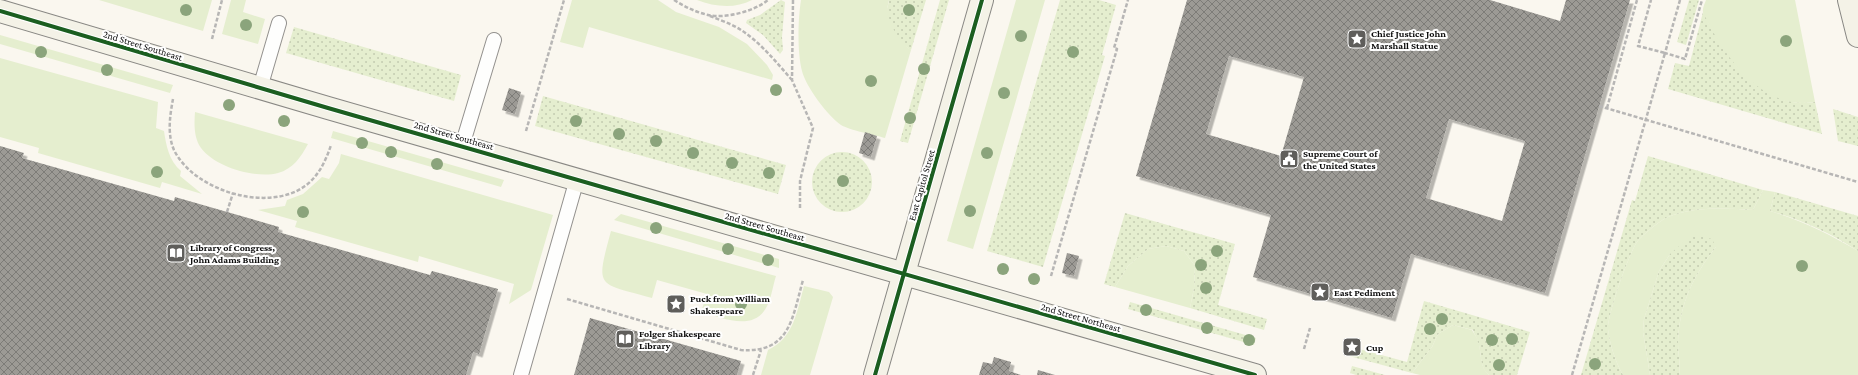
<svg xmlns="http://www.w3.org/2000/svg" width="1858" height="375" viewBox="0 0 1858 375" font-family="'Crimson Pro',serif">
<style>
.grass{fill:#e5eecf}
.garden{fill:url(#garden-dots)}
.building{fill:url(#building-cross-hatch);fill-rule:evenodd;filter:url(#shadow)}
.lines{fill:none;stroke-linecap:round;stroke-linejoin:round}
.lane-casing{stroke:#93918e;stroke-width:16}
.secondary-casing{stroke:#898884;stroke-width:24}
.path{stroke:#b7b6b5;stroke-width:2.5;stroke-dasharray:4 2;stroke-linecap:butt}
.lane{stroke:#fefefd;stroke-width:14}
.secondary{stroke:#f4f2e7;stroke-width:22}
.cycleway-casing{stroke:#fff;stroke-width:6}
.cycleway{stroke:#1b5e20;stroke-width:4}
.tree{fill:#8ba47c}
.labels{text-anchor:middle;stroke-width:4;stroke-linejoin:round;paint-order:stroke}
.poi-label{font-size:10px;font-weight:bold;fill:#0b0b0b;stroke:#fff;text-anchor:start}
.street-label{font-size:10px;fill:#0b0b0b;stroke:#fff}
</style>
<defs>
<pattern id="garden-dots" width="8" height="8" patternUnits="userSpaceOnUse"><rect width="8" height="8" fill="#e5eecf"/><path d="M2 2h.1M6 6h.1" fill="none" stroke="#c3cbb0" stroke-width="1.8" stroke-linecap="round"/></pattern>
<pattern id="building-cross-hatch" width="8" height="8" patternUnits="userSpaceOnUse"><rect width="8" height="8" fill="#9c9a95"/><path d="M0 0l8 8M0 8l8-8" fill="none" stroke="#7d7c78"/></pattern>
<filter id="shadow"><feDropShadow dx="3.5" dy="3.5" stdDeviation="0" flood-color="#0004"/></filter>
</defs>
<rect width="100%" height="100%" fill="#faf7ef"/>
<path class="grass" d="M99 0H212L203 31Z
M231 0H246L243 12 265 19 258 44 222 34Z
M572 0H658L676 12 719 27 747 44 767 65 773 75 772 80 589 27 583 48 560 42Z
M697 0H752C735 9 715 7 697 0Z
M801 0H889L887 9 907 47 911 50 885 138C875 135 849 130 841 125 828 116 806 87 802 71 797 52 798 19 801 0Z
M1016 0H1045L973 249 947 241Z
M1706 0H1795L1815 102C1802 104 1791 103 1778 99 1750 89 1720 50 1708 23 1706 20 1703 15 1703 12 1702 9 1705 3 1706 0Z
M0 35 173 85 170 93 0 44Z
M0 58 158 102 156 128 164 131C166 145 169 161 181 171L180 176 202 194 162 182 160 188 38 153 39 148 0 137Z
M195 112 308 144C301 157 293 169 278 173 256 179 215 167 201 148 194 138 194 125 195 112Z
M333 131 504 180 501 187 331 138Z
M341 154 553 215 531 290 509 304 514 284 419 256 418 262 295 227 297 221 258 210 285 206 287 200 303 194 322 177 329 179 339 163Z
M1763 190 1775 192 1770 211C1803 221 1829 234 1858 251V375H1679C1681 364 1678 355 1678 344 1679 305 1693 276 1716 247L1670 254 1659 271 1644 319 1643 332 1650 375H1623C1615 361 1610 345 1608 329 1607 316 1629 253 1637 242 1641 236 1662 219 1668 217 1694 206 1726 208 1753 210Z
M621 214 779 259V268L614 220Z
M611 231 776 276C773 285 772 295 768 304 756 333 723 318 701 312L707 294 657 280 652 298C597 282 595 290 611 231Z
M1166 246 1184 251 1195 266 1194 288 1190 308 1115 287 1128 266 1148 249Z
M804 286 829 292 833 297 810 375H761L768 350C794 338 797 311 804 286Z
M1453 325 1472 330C1474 334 1477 337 1478 341 1482 352 1479 367 1489 375H1420L1412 373 1432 347 1438 334Z"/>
<path class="garden" d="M781 0 785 2 782 37 783 50 780 54 763 35 746 23 747 20 760 15Z
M889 0H926L911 50C900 44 888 22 887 9 887 7 889 3 889 0Z
M940 0H949L908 143 900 141Z
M1060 0H1099L1116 5 1102 55 1105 56 1043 267 987 251Z
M1689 0H1699L1686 45 1677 42Z
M1703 12C1723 55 1761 111 1815 102L1822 134 1668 89 1675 63 1689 66Z
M294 27 461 75 454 101 286 53Z
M543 96 786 165 778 194 535 126Z
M1833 109 1858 117V146L1838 141Z
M812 182a30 30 0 1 1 60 0a30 30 0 1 1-60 0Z
M1648 156 1763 190 1753 210C1726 208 1694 206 1668 217 1662 219 1641 236 1637 242 1629 253 1607 316 1608 329 1610 345 1615 361 1623 375H1581L1632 200 1635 201Z
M1775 192 1858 216V251C1830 233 1802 220 1770 211Z
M1125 213 1235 244 1218 305 1267 319 1264 330 1190 308 1194 288 1195 266 1184 251 1166 246 1148 249 1128 266 1115 287 1104 284Z
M1693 234 1712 239 1716 247C1693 276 1679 305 1678 344 1678 355 1681 364 1679 375H1650L1643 332 1644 319 1659 271 1670 254Z
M1424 301 1530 332 1517 375H1489C1479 368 1482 352 1478 342 1477 338 1474 334 1473 330L1453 325 1438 334 1432 347 1412 373 1349 356 1352 347 1407 362Z
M1130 302 1256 338 1254 345 1128 309Z
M1352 366 1385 375H1356L1350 373Z"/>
<path class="building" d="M1187 0H1490L1560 21 1566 0H1630L1545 293 1411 254 1392 318 1253 277 1271 215 1136 176ZM1229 56 1304 77 1281 156 1206 134ZM1449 119 1525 141 1502 221 1426 198Z
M509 88 521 92 515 114 502 110Z
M865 132 877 136 871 157 859 153Z
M0 146 24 153 22 158 174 201 175 197 279 227 278 232 430 275 432 271 498 289 479 354 473 352 466 375H0Z
M1067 253 1079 256 1074 276 1062 273Z
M590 318 741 361 737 375H574Z
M994 357 1011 362 1009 371 1021 375H979L983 362 992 364Z
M1038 370 1055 375H1037Z"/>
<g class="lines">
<defs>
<path id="lane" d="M260 88 279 23
M462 146 494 40
M521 375 577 179"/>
<path id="secondary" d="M1849 0 1858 36
M0 11 328 108 1255 375
M875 375 982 0"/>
</defs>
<use href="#lane" class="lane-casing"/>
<use href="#secondary" class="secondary-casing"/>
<path class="path" d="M674 0C685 7 696 12 708 15 725 19 755 11 768 0
M793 0 792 80 813 128 800 181V209
M1680 0 1665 53 1685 59 1702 0
M710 16C720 20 732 24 741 30 761 43 776 62 792 80
M212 39 222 0
M173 99C170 115 167 134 174 150 194 191 268 213 305 186 319 176 326 160 331 145
M1599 106 1858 182
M1607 108 1637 0
M526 131 564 0
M227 212 233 193
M1051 276 1117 49 1114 48 1128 0
M567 299 741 350C790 353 792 319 803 280
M1304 349 1310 328
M753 375 761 350
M1572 375 1665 53 1638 46 1651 0"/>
<use href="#lane" class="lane"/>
<use href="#secondary" class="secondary"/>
<defs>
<path id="cycleway" d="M0 11 328 108 1255 375
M875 375 982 0"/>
</defs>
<use href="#cycleway" class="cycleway-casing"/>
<use href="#cycleway" class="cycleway"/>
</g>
<g class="tree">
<circle cx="186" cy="10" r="6"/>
<circle cx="909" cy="10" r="6"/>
<circle cx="246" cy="25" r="6"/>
<circle cx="1021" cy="36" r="6"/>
<circle cx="1786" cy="41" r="6"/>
<circle cx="41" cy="52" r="6"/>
<circle cx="1073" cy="52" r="6"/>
<circle cx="924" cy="69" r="6"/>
<circle cx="107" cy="70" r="6"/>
<circle cx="871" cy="81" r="6"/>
<circle cx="776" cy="90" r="6"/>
<circle cx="1004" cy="93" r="6"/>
<circle cx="229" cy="105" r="6"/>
<circle cx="910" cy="118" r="6"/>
<circle cx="284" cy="121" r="6"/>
<circle cx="576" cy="121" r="6"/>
<circle cx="619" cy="134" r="6"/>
<circle cx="656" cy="141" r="6"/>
<circle cx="362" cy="143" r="6"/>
<circle cx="391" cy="152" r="6"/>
<circle cx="693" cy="153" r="6"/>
<circle cx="987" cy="153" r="6"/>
<circle cx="732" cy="163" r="6"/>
<circle cx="437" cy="164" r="6"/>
<circle cx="157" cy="172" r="6"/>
<circle cx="769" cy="173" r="6"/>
<circle cx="843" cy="181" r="6"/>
<circle cx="970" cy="211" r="6"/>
<circle cx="303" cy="212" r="6"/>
<circle cx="656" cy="228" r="6"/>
<circle cx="728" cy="249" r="6"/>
<circle cx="1217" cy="251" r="6"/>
<circle cx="768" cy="260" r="6"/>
<circle cx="1201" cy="265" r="6"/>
<circle cx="1802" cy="266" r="6"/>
<circle cx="1003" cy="269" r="6"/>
<circle cx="1034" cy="279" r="6"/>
<circle cx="1206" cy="288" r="6"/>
<circle cx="741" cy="304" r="6"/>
<circle cx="1146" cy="310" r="6"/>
<circle cx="1442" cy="319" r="6"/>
<circle cx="1207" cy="328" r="6"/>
<circle cx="1430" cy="329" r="6"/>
<circle cx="1512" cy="339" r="6"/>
<circle cx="1249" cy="340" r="6"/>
<circle cx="1492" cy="340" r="6"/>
<circle cx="1595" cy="364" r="6"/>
<circle cx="1499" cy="365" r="6"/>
</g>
<defs>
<symbol id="sight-square" viewBox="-11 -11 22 22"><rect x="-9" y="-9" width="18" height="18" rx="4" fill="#5f5e5b" stroke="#fff"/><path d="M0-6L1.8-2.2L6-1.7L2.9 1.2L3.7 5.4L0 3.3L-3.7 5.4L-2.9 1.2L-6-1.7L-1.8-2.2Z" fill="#fff"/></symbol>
<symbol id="civic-square" viewBox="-11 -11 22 22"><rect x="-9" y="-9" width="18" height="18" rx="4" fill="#5f5e5b" stroke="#fff"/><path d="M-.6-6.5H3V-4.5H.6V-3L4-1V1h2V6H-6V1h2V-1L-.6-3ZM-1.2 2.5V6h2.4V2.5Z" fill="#fff"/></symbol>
<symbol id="library-square" viewBox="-11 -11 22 22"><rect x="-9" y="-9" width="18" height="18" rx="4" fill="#5f5e5b" stroke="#fff"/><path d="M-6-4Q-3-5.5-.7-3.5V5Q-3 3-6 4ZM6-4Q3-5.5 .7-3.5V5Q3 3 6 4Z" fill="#fff"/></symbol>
</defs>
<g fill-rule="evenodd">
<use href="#sight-square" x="1346" y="28" width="22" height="22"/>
<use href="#civic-square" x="1278" y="148" width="22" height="22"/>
<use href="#library-square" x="165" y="242" width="22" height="22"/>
<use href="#sight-square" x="1309" y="281" width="22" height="22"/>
<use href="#sight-square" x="665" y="293" width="22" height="22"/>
<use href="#library-square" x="614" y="328" width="22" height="22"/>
<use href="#sight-square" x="1341" y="336" width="22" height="22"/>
</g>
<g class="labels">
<g class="poi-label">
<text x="1371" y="37">Chief Justice John<tspan x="1371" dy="12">Marshall Statue</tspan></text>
<text x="1303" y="157">Supreme Court of<tspan x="1303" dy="12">the United States</tspan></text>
<text x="190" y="251">Library of Congress,<tspan x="190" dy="12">John Adams Building</tspan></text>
<text x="1334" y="296">East Pediment</text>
<text x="690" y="302">Puck from William<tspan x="690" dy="12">Shakespeare</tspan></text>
<text x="639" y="337">Folger Shakespeare<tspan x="639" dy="12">Library</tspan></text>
<text x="1366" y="351">Cup</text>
</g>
<g class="street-label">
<text transform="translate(143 45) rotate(17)" y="4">2nd Street Southeast</text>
<text transform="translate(454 135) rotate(16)" y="4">2nd Street Southeast</text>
<text transform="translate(921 185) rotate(-74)" y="4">East Capitol Street</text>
<text transform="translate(765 226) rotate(16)" y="4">2nd Street Southeast</text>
<text transform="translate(1081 317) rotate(16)" y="4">2nd Street Northeast</text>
</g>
</g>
</svg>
